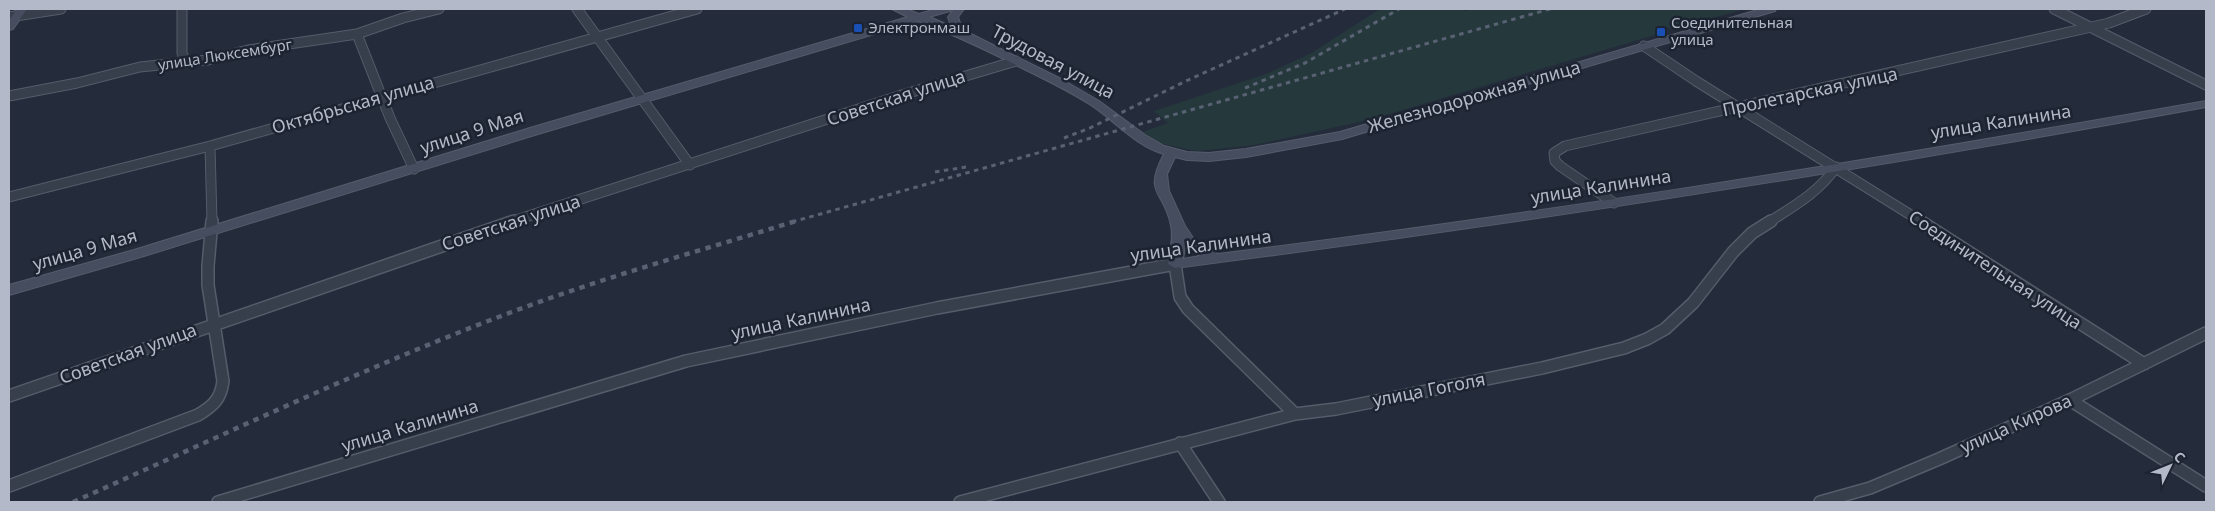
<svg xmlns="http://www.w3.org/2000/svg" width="2215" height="511" viewBox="0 0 2215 511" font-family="'Noto Sans',sans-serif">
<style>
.green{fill:#25393d}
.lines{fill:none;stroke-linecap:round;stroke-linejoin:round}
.street-far1-casing{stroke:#555c6a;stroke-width:11}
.street-casing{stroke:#555c6a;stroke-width:14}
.secondary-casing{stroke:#555c6a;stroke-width:2}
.street-far1{stroke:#373e4c;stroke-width:9}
.street{stroke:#373e4c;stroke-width:11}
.secondary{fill:#454d5f;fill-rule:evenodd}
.rail-far1{stroke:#596273;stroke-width:3;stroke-dasharray:4.5 4.5;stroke-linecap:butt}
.rail{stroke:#596273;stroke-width:4.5;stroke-dasharray:5.5 5.5;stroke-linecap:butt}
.transit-dot{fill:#1a4fb4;stroke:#1c2331;stroke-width:2}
.labels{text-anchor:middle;stroke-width:5;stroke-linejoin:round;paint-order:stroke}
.far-poi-label{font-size:15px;fill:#b3b9c8;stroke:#1c2331;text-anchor:start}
.far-street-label{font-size:15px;fill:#b3b9c8;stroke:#1c2331}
.street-label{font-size:18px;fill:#b3b9c8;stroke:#1c2331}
</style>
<rect width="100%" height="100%" fill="#242c3c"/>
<path class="green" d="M1380 9H1460L1465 11 1474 9H1744L1675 29 1658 26V34L1372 119 1254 145 1197 151 1158 143 1143 132 1168 123 1154 111 1266 74 1310 54Z"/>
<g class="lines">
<defs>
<path id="street-far1" d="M182 9V53L186 63
M577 9 690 165
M2054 9 2206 85
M9 17 61 9
M357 34 390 118 414 169
M1644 46 1696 81 1922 222
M9 96 77 83 140 67 208 60 248 50 357 34 403 18 439 9
M210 146 212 222
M9 197 210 146 697 9
M1614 203 1560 166 1555 161 1554 153 1565 146 2109 23 2146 9
M510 222 905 94 1016 61
M1769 222C1794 206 1819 192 1836 167"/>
<path id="street" d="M1920 221 2144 364
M9 396 514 221
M2070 400 2206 486
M1180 443 1219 502
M9 486 198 415C213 406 221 399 223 381L208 285V266L212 221
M218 502 686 361 937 308 1175 264 1180 297 1188 309 1295 414
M960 502 1295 414 1336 409 1542 368 1624 348 1647 339 1665 329 1693 303 1733 252 1752 233 1771 221
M1820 502 1870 488 1939 459 2070 400 2206 333"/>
<path id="secondary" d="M17 9H27L13 29 9 30V20Z
M892 9H906L919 14 936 9H951L950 11 929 17 951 26 948 17 954 9H964L958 17 960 23 971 34 1063 80 1099 101 1145 135 1164 146 1187 152 1209 153 1246 149 1340 132 1761 9H1776L1775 11 1342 139 1246 157 1209 161 1187 160 1175 157 1167 174 1169 191 1185 226 1197 244 1218 254C1549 213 1878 159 2206 101V107C1864 170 1520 224 1175 268L1168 264C1170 251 1174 238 1171 226 1165 190 1142 196 1164 154 1136 146 1115 121 1091 105 1068 90 1044 79 1020 67 986 50 953 34 918 21L538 134 144 256 9 295V285L134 250 530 128 908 17ZM1185 247 1200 256 1183 259Z"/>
</defs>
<use href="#street-far1" class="street-far1-casing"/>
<use href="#street" class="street-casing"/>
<use href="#secondary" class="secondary-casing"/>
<use href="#street-far1" class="street-far1"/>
<use href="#street" class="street"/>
<use href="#secondary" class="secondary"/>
<path class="rail-far1" d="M1245 88 1305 63 1399 9
M1064 138 1090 128 1186 81 1345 9
M935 172 966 167
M792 222 1550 9"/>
<path class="rail" d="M73 502C213 440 352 373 496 318 594 280 696 252 796 221"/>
</g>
<g class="transit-dot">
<rect x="853" y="23" width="10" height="10" rx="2.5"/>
<rect x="1656" y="27" width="10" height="10" rx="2.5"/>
</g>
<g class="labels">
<g class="far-poi-label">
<text x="1671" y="28">Соединительная<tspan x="1671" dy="17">улица</tspan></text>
<text x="868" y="33">Электронмаш</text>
</g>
<g class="far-street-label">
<text transform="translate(225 55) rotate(-9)" y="5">улица Люксембург</text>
</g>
<g class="street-label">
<text transform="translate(1053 62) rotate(28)" y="6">Трудовая улица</text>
<text transform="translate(1810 92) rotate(-12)" y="6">Пролетарская улица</text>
<text transform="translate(1474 97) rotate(-16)" y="6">Железнодорожная улица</text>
<text transform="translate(896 98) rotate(-18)" y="6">Советская улица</text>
<text transform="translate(353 105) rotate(-16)" y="6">Октябрьская улица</text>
<text transform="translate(2001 122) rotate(-9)" y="6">улица Калинина</text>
<text transform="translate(472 132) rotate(-18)" y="6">улица 9 Мая</text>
<text transform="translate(1601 187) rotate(-9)" y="6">улица Калинина</text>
<text transform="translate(511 223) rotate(-18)" y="6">Советская улица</text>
<text transform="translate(1201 246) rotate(-8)" y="6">улица Калинина</text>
<text transform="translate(85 250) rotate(-16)" y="6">улица 9 Мая</text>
<text transform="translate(1995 270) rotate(33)" y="6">Соединительная улица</text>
<text transform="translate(801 319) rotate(-12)" y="6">улица Калинина</text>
<text transform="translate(128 354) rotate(-20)" y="6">Советская улица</text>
<text transform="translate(1429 390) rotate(-11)" y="6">улица Гоголя</text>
<text transform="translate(2016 424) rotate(-24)" y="6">улица Кирова</text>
<text transform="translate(410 426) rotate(-17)" y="6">улица Калинина</text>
</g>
</g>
<rect width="2215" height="511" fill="none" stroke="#b3b9c8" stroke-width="20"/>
<g transform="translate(2170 466) rotate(47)" stroke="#1c2331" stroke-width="4" paint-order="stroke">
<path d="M0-4L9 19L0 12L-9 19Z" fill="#b3b9c8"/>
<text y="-8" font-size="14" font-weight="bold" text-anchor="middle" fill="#b3b9c8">С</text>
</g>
</svg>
